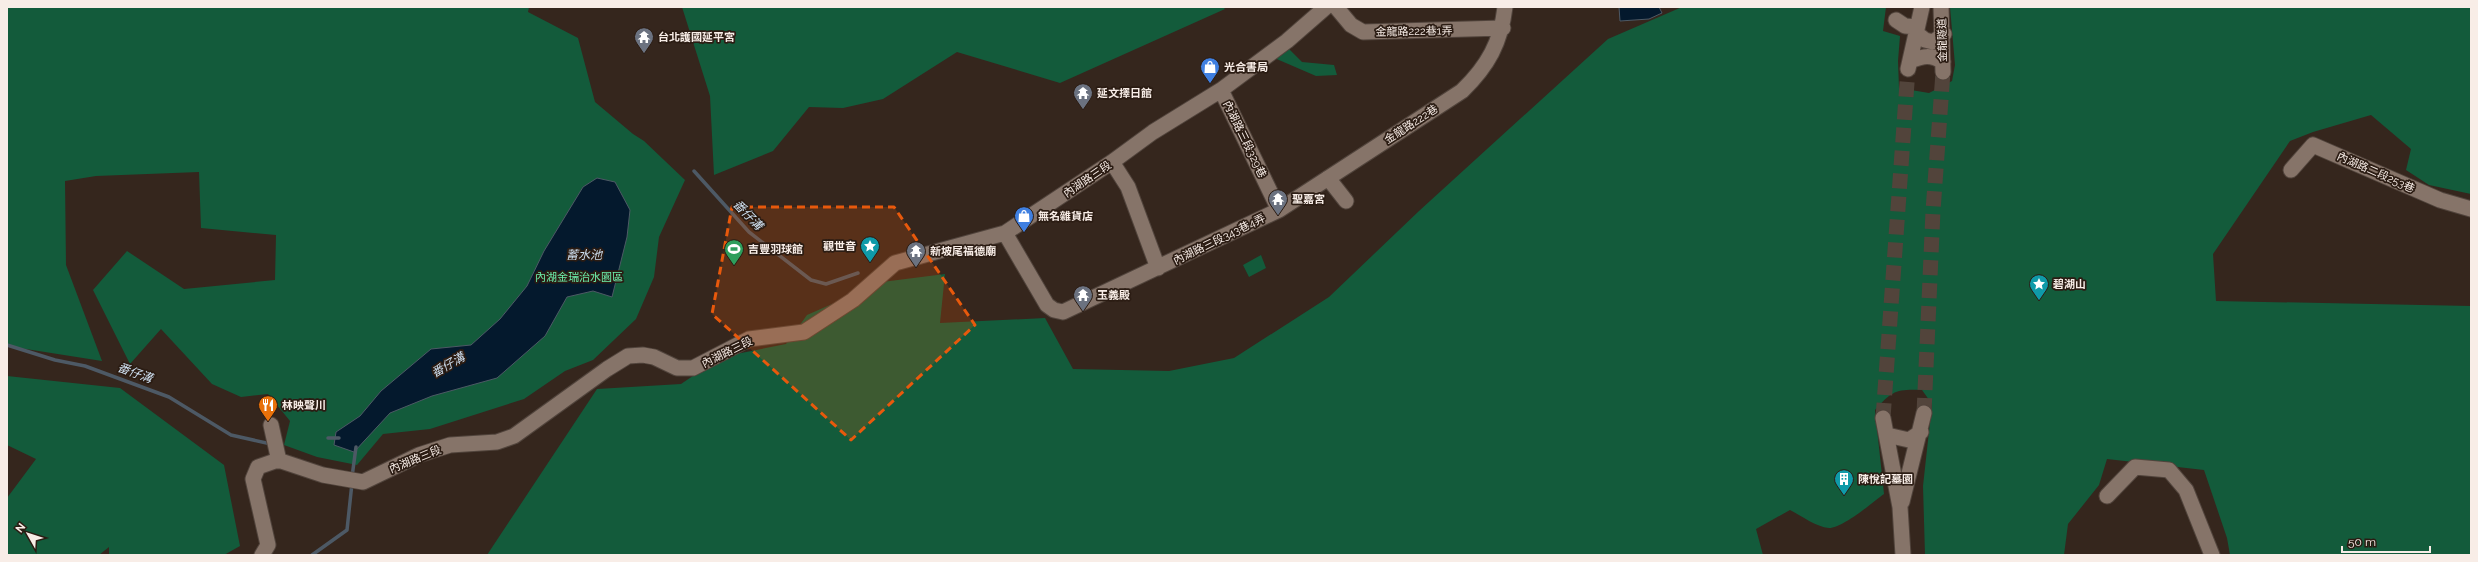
<svg xmlns="http://www.w3.org/2000/svg" width="2478" height="562" viewBox="0 0 2478 562" font-family="Raleway,'Noto Sans TC',sans-serif">
<style>
.green{fill:#135b3b}
.water{fill:#04192d;stroke:#4d5965}
.lines{fill:none;stroke-linecap:round;stroke-linejoin:round}
.stream{stroke:#4d5965;stroke-width:3.5}
.minor-tunnel{stroke:#52443b;stroke-width:15;stroke-dasharray:15 8;stroke-linecap:butt}
.minor-casing{stroke:#51443c;stroke-width:17}
.minor{stroke:#867469;stroke-width:15}
.marked{fill:#e8590c;fill-opacity:0.2;stroke:#e8590c;stroke-width:3;stroke-dasharray:8 5;stroke-linejoin:round}
.labels{text-anchor:middle;stroke-width:3.5;stroke-linejoin:round;paint-order:stroke}
.street-label{font-size:11px;fill:#f8ede7;stroke:#2b1c13}
.poi-label{font-size:11px;font-weight:bold;fill:#f8ede7;stroke:#2b1c13;text-anchor:start}
.park-label{font-size:11px;fill:#6cf0ad;stroke:#2b1c13}
.water-label{font-size:12px;font-style:italic;fill:#cddeef;stroke:#2b1c13}
</style>
<rect width="100%" height="100%" fill="#35261d"/>
<path class="green" d="M7 7H529L528 12 578 38 595 102 633 134 644 141 685 180 659 237 654 277 636 319 593 360 565 371 524 399 430 429 383 434 357 465 317 457 284 445 290 421 268 394 241 397 212 384 161 329 130 364 93 290 127 251 184 289 275 280 276 235 201 228 199 172 96 176 65 181 66 265 102 361 7 346Z
M682 7H1223L1225 9 1060 83 957 52 883 99 843 108 809 107 773 151 714 175 710 96Z
M1682 7H1886L1883 31 1900 36 1898 61 1899 88 1929 93 1952 81 1955 65 1950 7H2471V194L2429 185 2406 170 2411 149 2371 115 2313 132 2290 141 2213 254 2216 301 2471 306V555H2230L2227 538 2204 470 2107 459 2099 485 2068 524 2064 555H1925L1923 486 1932 404 1922 390C1896 389 1892 391 1875 410L1884 494C1873 502 1843 528 1829 528 1816 527 1802 516 1790 510L1756 529 1763 555H487L597 389 681 384 721 357 786 344 807 315 882 282 945 274 940 323 1045 318 1073 369 1169 371 1234 358 1329 297 1419 211 1608 39Z
M1286 46 1302 62 1334 65 1337 75 1316 76 1272 57Z
M1261 255 1266 268 1249 277 1243 265Z
M7 376 120 388 224 465 240 546 224 555H109V547L99 555H7V498L36 459 7 445Z"/>
<path class="water" d="M1619 7H1659L1662 13 1649 19 1620 21Z
M597 178 615 182 630 210 627 237 612 297 593 291 567 297 545 336 497 378 432 396 390 413 354 452 334 445 336 432 360 416 381 391 431 349 471 345 500 319 527 286 544 251 583 187Z"/>
<g class="lines">
<path class="stream" d="M694 171 749 232 811 280 826 284 858 273
M7 345 55 360 85 366 169 397 231 435 271 444
M328 438H339
M352 477 356 447
M312 555 347 530 352 483"/>
<path class="minor-tunnel" d="M1924 413 1933 211 1943 72
M1883 418 1908 69"/>
<defs>
<path id="minor" d="M1336 7 1351 25 1363 32 1503 28
M1941 7 1943 72
M1896 20 1905 26 1917 27
M1916 33 1925 40 1933 42 1944 34
M1910 61C1924 56 1930 54 1943 62
M1908 69 1922 7
M1221 90 1279 210
M1112 162 1128 187 1158 268
M2291 170 2313 145 2440 200 2471 209
M1328 178 1346 201
M1005 233 1047 305 1054 310 1063 312 1279 210 1462 91C1488 66 1501 42 1505 7
M1883 418 1900 507 1903 555
M271 425 279 461
M1887 435 1909 440 1921 432
M2107 496 2135 467 2169 470 2186 490 2212 555
M1902 502 1924 413
M262 555 268 545 253 479 258 467 278 460 323 475 363 482 419 455 450 445 497 442 514 436 607 369 628 356 643 355 654 357 677 368H693L749 339 804 332 853 300 895 263 1005 233 1112 162 1153 132 1221 90 1287 41 1326 7"/>
</defs>
<use href="#minor" class="minor-casing"/>
<use href="#minor" class="minor"/>
</g>
<path class="marked" d="M732 207H894L975 325 851 440 712 314Z"/>
<defs>
<symbol id="temple-pin" viewBox="-11 -11 22 30"><path d="M0 17L-7.5 6A9.5 9.5 0 1 1 7.5 6Z" fill="#6b7280" stroke="#2b1c13"/><path d="M0-6L5-2H3V0L6.5 2.5H4V6H1.5V3h-3V6H-4V2.5H-6.5L-3 0V-2H-5Z" fill="#fff"/></symbol>
<symbol id="shop-pin" viewBox="-11 -11 22 30"><path d="M0 17L-7.5 6A9.5 9.5 0 1 1 7.5 6Z" fill="#3f7fe0" stroke="#2b1c13"/><path d="M-5-2.5h2.3a2.7 3.5 0 0 1 5.4 0H5L5.5 6h-11ZM-1.5-2.5h3a1.5 2.3 0 0 0-3 0Z" fill="#fff"/></symbol>
<symbol id="sight-pin" viewBox="-11 -11 22 30"><path d="M0 17L-7.5 6A9.5 9.5 0 1 1 7.5 6Z" fill="#0f9aa8" stroke="#2b1c13"/><path d="M0-6L1.8-2.2L6-1.7L2.9 1.2L3.7 5.4L0 3.3L-3.7 5.4L-2.9 1.2L-6-1.7L-1.8-2.2Z" fill="#fff"/></symbol>
<symbol id="stadium-pin" viewBox="-11 -11 22 30"><path d="M0 17L-7.5 6A9.5 9.5 0 1 1 7.5 6Z" fill="#2e9e5b" stroke="#2b1c13"/><path d="M0-5a6.5 5 0 1 0 0 10a6.5 5 0 1 0 0-10ZM-3.5-1.8h7v3.6h-7Z" fill="#fff"/></symbol>
<symbol id="restaurant-pin" viewBox="-11 -11 22 30"><path d="M0 17L-7.5 6A9.5 9.5 0 1 1 7.5 6Z" fill="#e8710a" stroke="#2b1c13"/><path d="M-5-6h1v4h1v-4h1v4h1v-4h1v5L-1.5 .5V6h-2V.5L-5-1ZM5-6V6H3V1.5H1.5Q1.5-4 5-6Z" fill="#fff"/></symbol>
<symbol id="building-pin" viewBox="-11 -11 22 30"><path d="M0 17L-7.5 6A9.5 9.5 0 1 1 7.5 6Z" fill="#0f9aa8" stroke="#2b1c13"/><path d="M-4-6H4V6H1V3H-1V6H-4ZM-2.5-4.3h1.7v1.8h-1.7ZM.8-4.3h1.7v1.8H.8ZM-2.5-1h1.7V.8h-1.7ZM.8-1h1.7V.8H.8Z" fill="#fff"/></symbol>
</defs>
<g fill-rule="evenodd">
<use href="#temple-pin" x="633" y="26" width="22" height="30"/>
<use href="#shop-pin" x="1199" y="56" width="22" height="30"/>
<use href="#temple-pin" x="1072" y="82" width="22" height="30"/>
<use href="#temple-pin" x="1267" y="188" width="22" height="30"/>
<use href="#shop-pin" x="1013" y="205" width="22" height="30"/>
<use href="#sight-pin" x="859" y="235" width="22" height="30"/>
<use href="#stadium-pin" x="723" y="238" width="22" height="30"/>
<use href="#temple-pin" x="905" y="240" width="22" height="30"/>
<use href="#sight-pin" x="2028" y="273" width="22" height="30"/>
<use href="#temple-pin" x="1072" y="284" width="22" height="30"/>
<use href="#restaurant-pin" x="257" y="394" width="22" height="30"/>
<use href="#building-pin" x="1833" y="468" width="22" height="30"/>
</g>
<g class="labels">
<g class="street-label">
<text transform="translate(1414 31) rotate(-1)" y="4">金龍路222巷1弄</text>
<text transform="translate(1942 40) rotate(-91)" y="4">金龍隧道</text>
<text transform="translate(1411 124) rotate(-33)" y="4">金龍路222巷</text>
<text transform="translate(1245 139) rotate(64)" y="4">內湖路三段329巷</text>
<text transform="translate(2376 172) rotate(24)" y="4">內湖路二段253巷</text>
<text transform="translate(1087 179) rotate(-34)" y="4">內湖路三段</text>
<text transform="translate(1219 239) rotate(-26)" y="4">內湖路三段343巷4弄</text>
<text transform="translate(727 352) rotate(-26)" y="4">內湖路三段</text>
<text transform="translate(415 459) rotate(-22)" y="4">內湖路三段</text>
</g>
<g class="poi-label">
<text x="658" y="41">台北護國延平宮</text>
<text x="1224" y="71">光合書局</text>
<text x="1097" y="97">延文擇日館</text>
<text x="1292" y="203">聖嘉宮</text>
<text x="1038" y="220">無名雜貨店</text>
<text x="856" y="250" text-anchor="end">觀世音</text>
<text x="748" y="253">吉豐羽球館</text>
<text x="930" y="255">新坡尾福德廟</text>
<text x="2053" y="288">碧湖山</text>
<text x="1097" y="299">玉義殿</text>
<text x="282" y="409">林映聲川</text>
<text x="1858" y="483">陳悅記墓園</text>
</g>
<g class="park-label">
<text x="579" y="281">內湖金瑞治水園區</text>
</g>
<g class="water-label">
<text transform="translate(748 215) rotate(46)" y="4">番仔溝</text>
<text x="584" y="259">蓄水池</text>
<text transform="translate(448 365) rotate(-30)" y="4">番仔溝</text>
<text transform="translate(135 373) rotate(20)" y="4">番仔溝</text>
</g>
</g>
<rect width="2478" height="562" fill="none" stroke="#f8ede7" stroke-width="16"/>
<g transform="translate(28 534) rotate(309)" stroke="#2b1c13" stroke-width="3" paint-order="stroke">
<path d="M0-3L7 15L0 10L-7 15Z" fill="#f8ede7"/>
<text y="-6" font-size="11" font-weight="bold" text-anchor="middle" fill="#f8ede7">N</text>
</g>
<path d="M2342 546v6h88v-6" fill="none" stroke="#f8ede7" stroke-width="2"/>
<text x="2348" y="546" font-size="12" fill="#f8ede7" stroke="#2b1c13" stroke-width="3" paint-order="stroke">50 m</text>
</svg>
